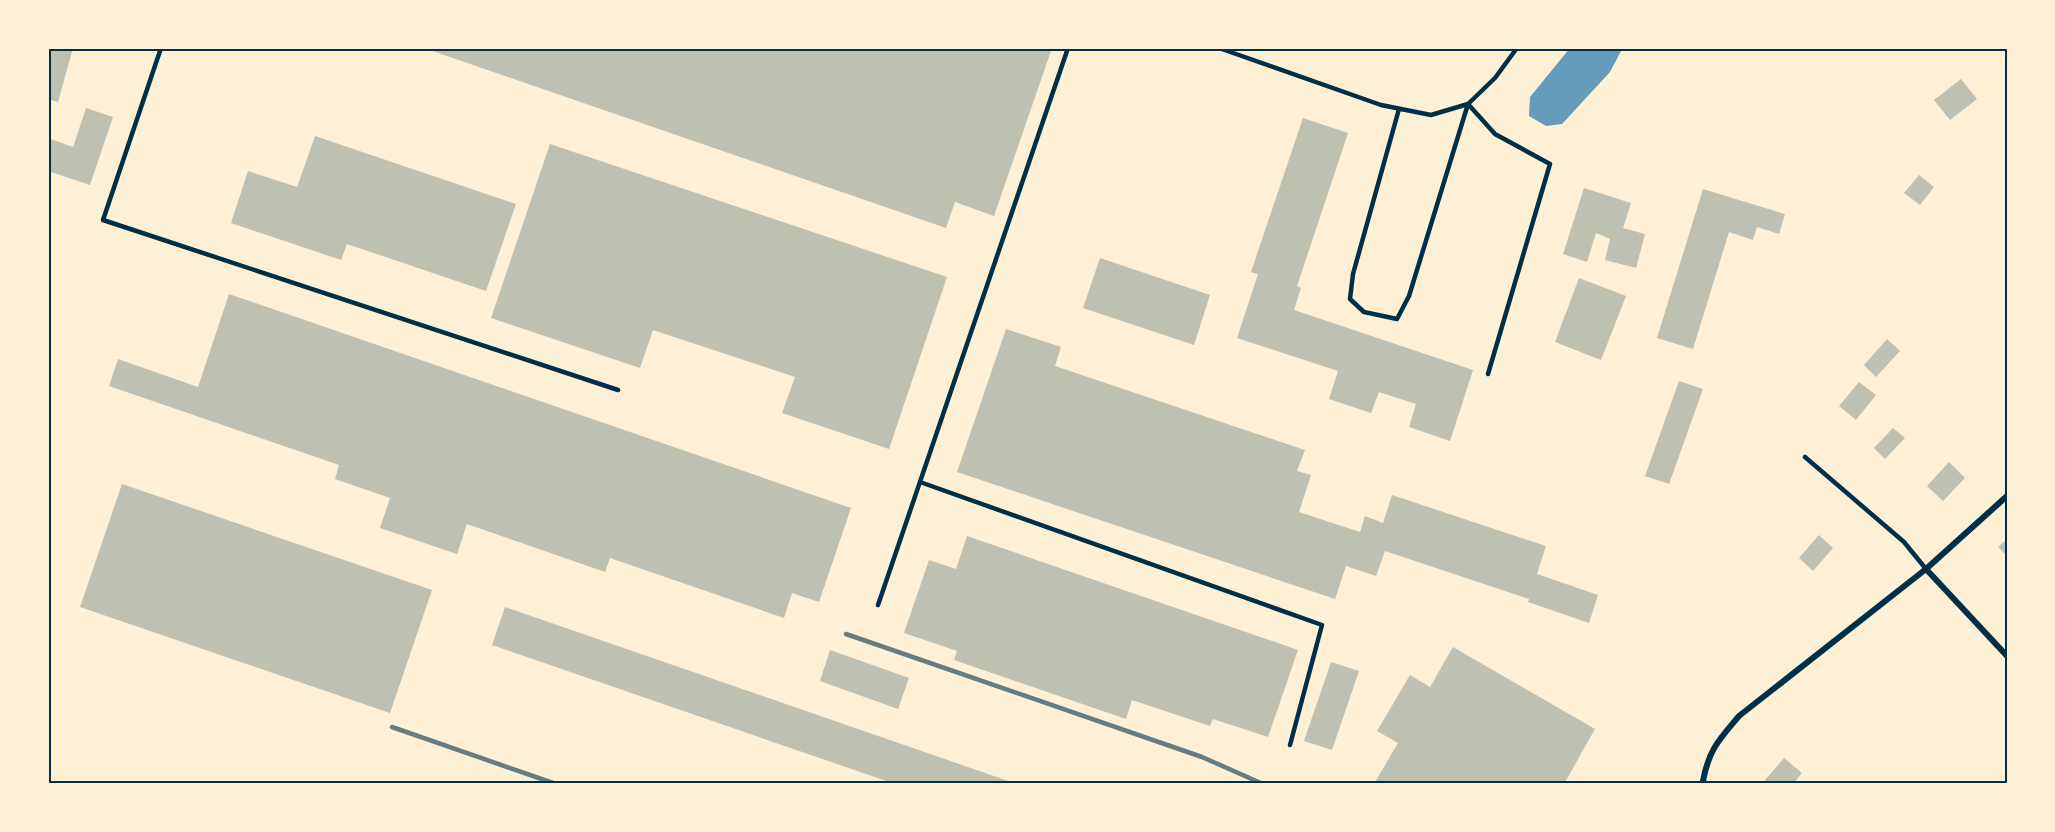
<svg xmlns="http://www.w3.org/2000/svg" width="2055" height="832" viewBox="0 0 2055 832" font-family="'Fira Sans',sans-serif">
<style>
.water{fill:#669bbc}
.building{fill:#bec0b2}
.lines{fill:none;stroke-linecap:round;stroke-linejoin:round}
.service{stroke:#003049;stroke-width:4.5}
.minor{stroke:#003049;stroke-width:6}
.rail{stroke:#657d81;stroke-width:4.5}
.neatline{fill:none;stroke:#003049;stroke-width:2}
</style>
<rect width="100%" height="100%" fill="#fdf0d5"/>
<path class="water" d="M1570 48H1621V51L1610 72 1562 124 1546 126 1529 116 1530 97Z"/>
<path class="building" d="M48 48H73L58 102 48 99Z
M424 48H1052L994 216 955 202 946 228Z
M1961 79 1977 99 1950 120 1934 100Z
M86 108 113 117 90 185 48 171V138L73 147Z
M1303 118 1348 133 1297 286 1301 288 1294 310 1473 370 1450 441 1409 427 1416 404 1379 392 1371 413 1329 399 1338 371 1237 338 1258 274 1251 272Z
M315 136 516 204 486 291 347 244 341 260 231 223 248 171 297 187Z
M550 144 947 277 889 449 782 413 795 377 653 330 640 368 491 318Z
M1919 175 1934 187 1920 205 1904 193Z
M1584 188 1631 203 1623 228 1645 234 1636 268 1605 260 1610 239 1596 233 1587 262 1563 254Z
M1703 189 1785 214 1779 234 1757 227 1753 240 1729 232 1693 349 1657 338Z
M1100 258 1210 295 1194 345 1083 308Z
M1579 278 1626 296 1601 360 1555 342Z
M229 294 851 508 819 602 792 593 784 618 610 558 605 572 467 524 457 554 380 528 390 498 335 479 339 465 109 386 118 359 198 387Z
M1006 329 1061 347 1055 366 1305 450 1297 471 1311 475 1299 512 1360 532 1365 516 1383 523 1392 495 1546 546 1537 574 1598 595 1589 623 1528 602 1529 599 1385 551 1376 576 1346 566 1335 599 957 472Z
M1887 339 1900 351 1876 377 1864 365Z
M1679 381 1703 389 1669 484 1645 476Z
M1859 382 1876 395 1856 420 1839 406Z
M1893 428 1905 438 1885 459 1874 448Z
M1949 462 1965 478 1943 501 1927 486Z
M122 484 432 590 390 713 80 607Z
M1819 535 1833 548 1813 571 1799 558Z
M967 536 1298 650 1268 737 1213 719 1210 726 1132 700 1126 719 954 660 957 651 904 633 929 560 956 569Z
M2007 539V556L1998 547Z
M505 607 1017 784H895L492 645Z
M1453 647 1595 729 1564 784H1374L1398 743 1377 731 1410 675 1430 687Z
M830 650 909 678 898 709 820 681Z
M1331 662 1359 671 1332 750 1304 741Z
M1784 758 1802 773 1793 784H1769L1765 780Z"/>
<g class="lines">
<path class="service" d="M161 48 103 220 618 390
M1219 48 1381 105 1431 115 1468 104 1495 78 1517 48
M1399 109 1353 274 1350 299 1364 312 1397 319 1409 296 1468 104 1495 134 1550 164 1488 374
M1805 457 1904 542 1926 569
M920 482 1322 625 1290 745
M878 605 1068 48"/>
<path class="minor" d="M1926 569 2007 656
M1705 784 1703 781C1709 749 1719 740 1739 716L1926 569 2007 496"/>
<path class="rail" d="M846 634 1202 757 1263 784
M392 727 556 784"/>
</g>
<rect width="2055" height="832" fill="none" stroke="#fdf0d5" stroke-width="99"/>
<rect x="50" y="50" width="1956" height="732" class="neatline"/>
</svg>
